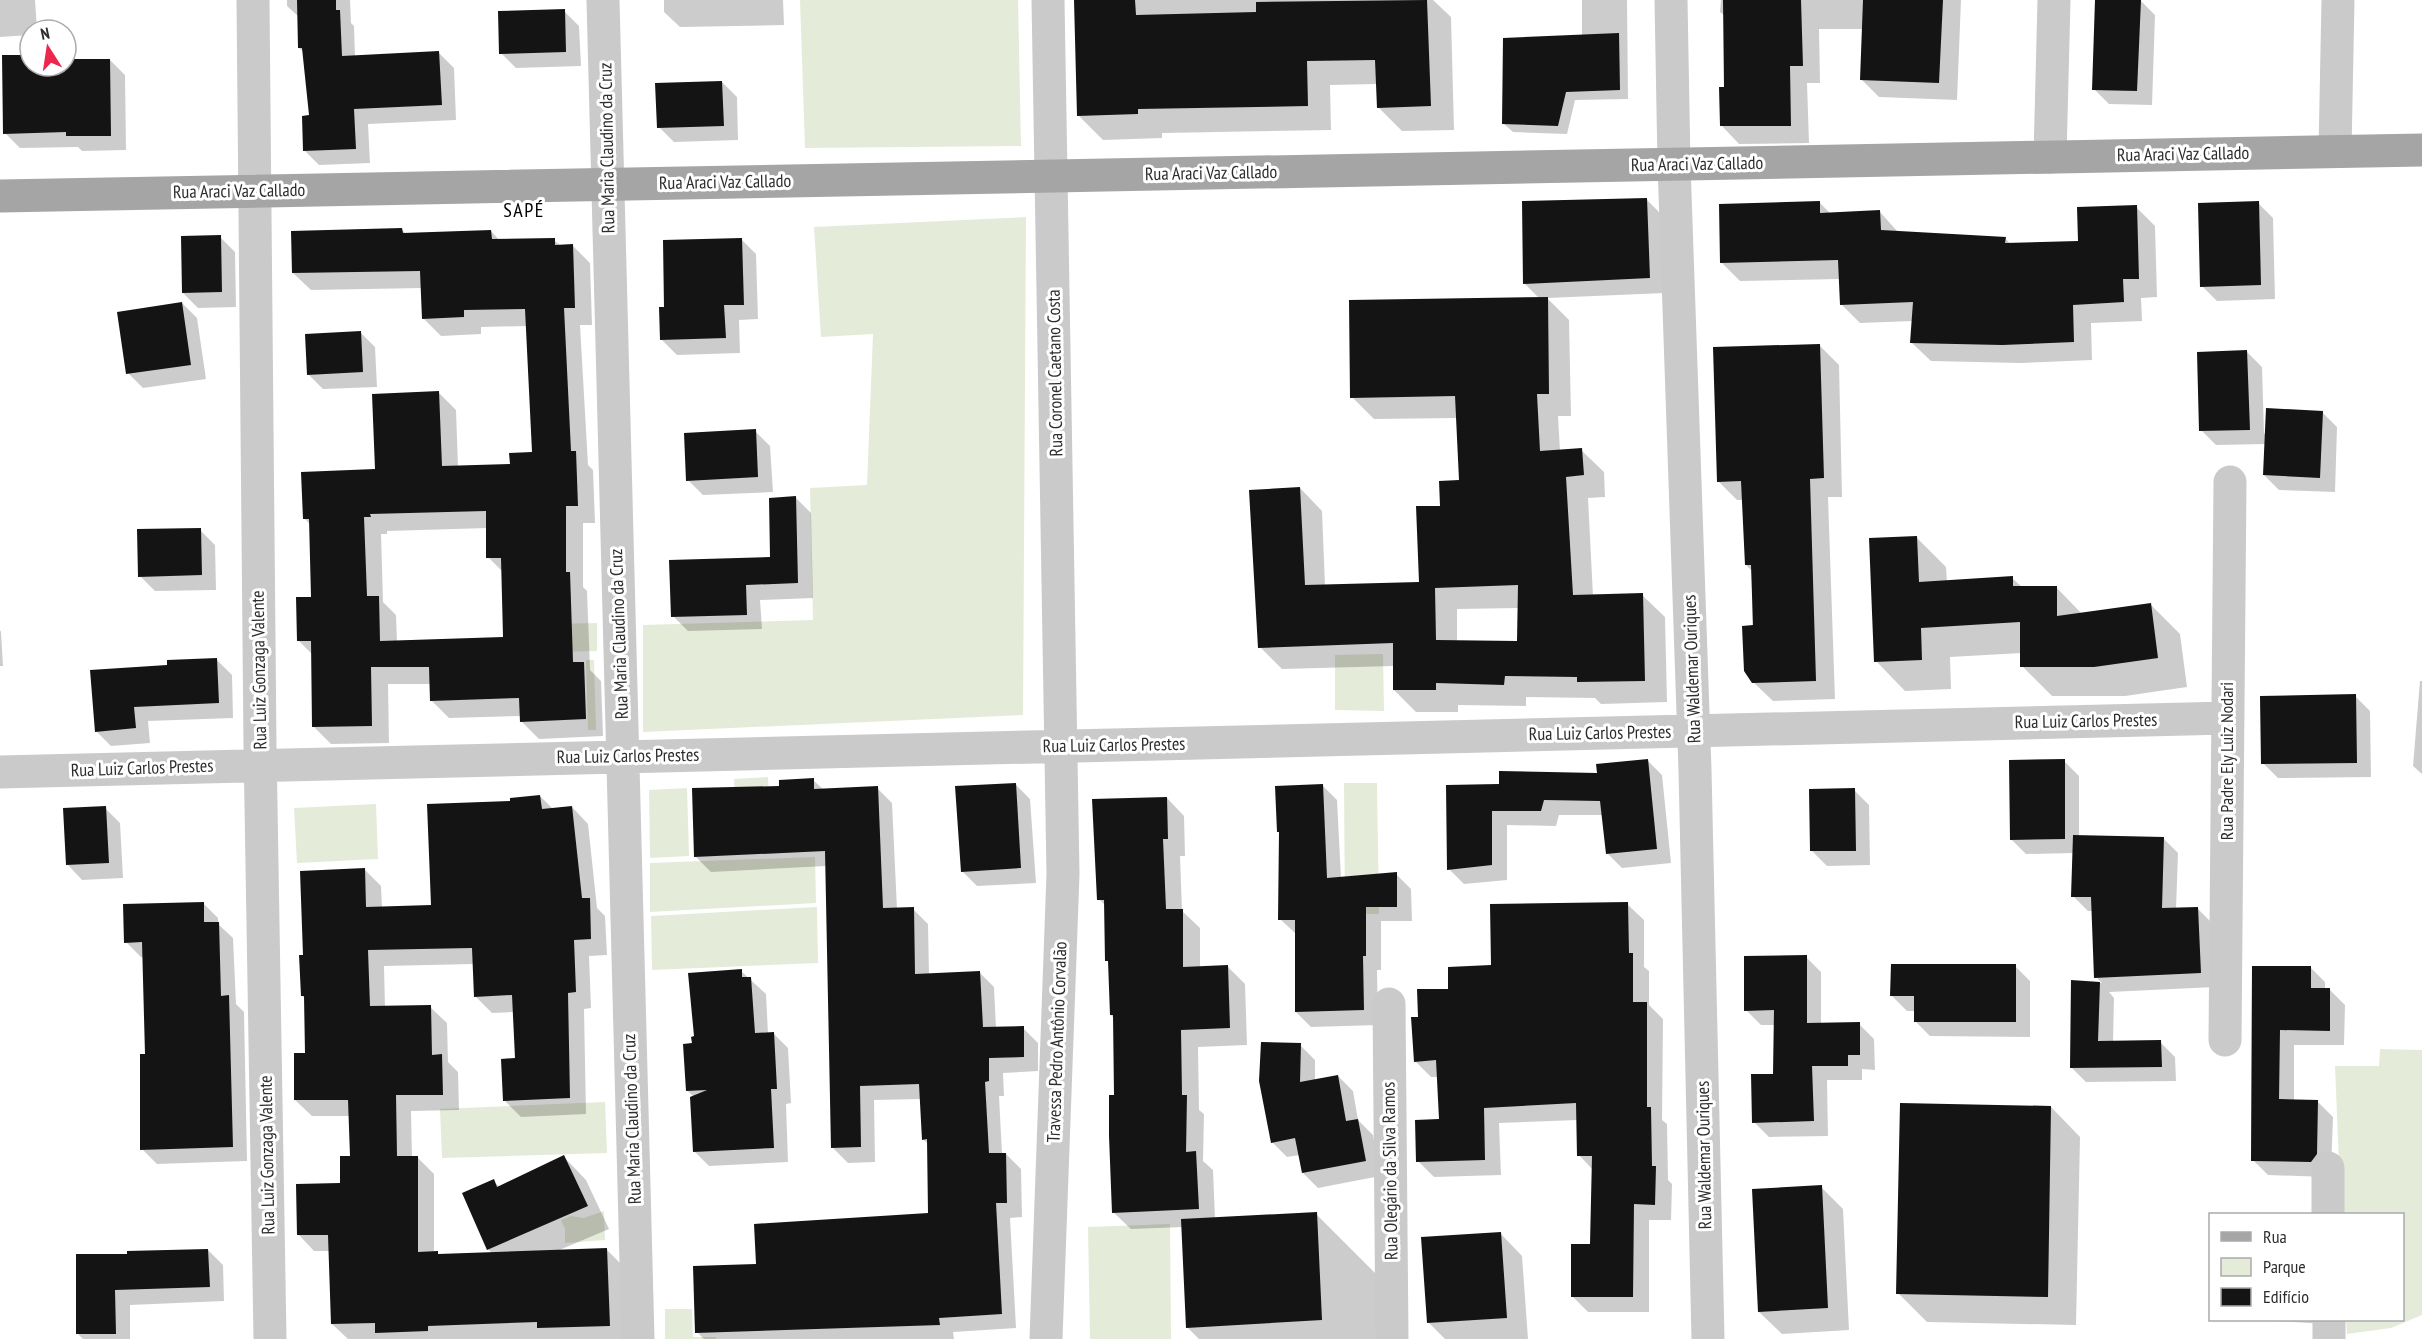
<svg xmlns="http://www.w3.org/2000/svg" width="2422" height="1339" viewBox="0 0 2422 1339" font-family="'PT Sans Narrow',sans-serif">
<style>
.green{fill:#e5ebd9}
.shadow{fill:#0003;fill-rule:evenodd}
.building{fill:#141414;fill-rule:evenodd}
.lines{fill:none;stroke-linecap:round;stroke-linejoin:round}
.minor{stroke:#cacaca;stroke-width:33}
.major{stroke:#a5a5a5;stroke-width:33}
.labels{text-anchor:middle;stroke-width:6;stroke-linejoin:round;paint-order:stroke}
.street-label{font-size:18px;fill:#2d2d2d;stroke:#fff}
.neighbourhood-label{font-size:20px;letter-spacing:1.5px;fill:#000;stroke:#fff}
</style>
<rect width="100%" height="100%" fill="#fff"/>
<path class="green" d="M800 0H1018L1021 146 805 148Z
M1026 217 1023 715 643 732V625L813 620 810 488 867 485 873 334 821 337 814 227Z
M597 623V651L513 653 512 625Z
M1383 654 1384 711 1335 710V655Z
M586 660H594L596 730H588Z
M768 777 770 811 736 813 734 779Z
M1344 783H1377L1379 914H1345Z
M687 788 689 856 650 858 649 790Z
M376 804 378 859 297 863 294 808Z
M815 857 816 903 650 912V863Z
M817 907 818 963 652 970 651 916Z
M2380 1049 2422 1050V1315L2391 1328 2347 1334 2346 1320H2402V1214H2341L2335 1066H2379Z
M605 1102 607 1153 442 1158 440 1109Z
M604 1211 605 1240 565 1243V1229L561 1220 571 1216 584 1218Z
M1170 1224 1171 1339H1090L1088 1227Z
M665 1309H692L693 1337H716V1339H665Z"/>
<path class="shadow" d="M0 0H35L37 30H30V35L0 37Z
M287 0H350L351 23 354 26 355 57 439 53 454 68 456 120 368 124 370 163 319 165 304 150 311 117 304 52 299 48V17L287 6Z
M664 0H783L784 25 680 27 664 12Z
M1076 0H1433L1451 17 1454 130 1402 131 1378 107 1377 84 1330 85 1331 130 1162 133V138L1103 140 1079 116Z
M1582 0H1627L1628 99 1575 100 1567 134 1513 132 1504 124 1582 36Z
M1721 0H1961L1957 100 1879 97 1861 79 1863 29H1819L1820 83H1807L1809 143 1739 144 1722 126 1726 89 1725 16 1720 12Z
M2097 0H2140L2155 15 2152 105 2109 104 2094 89Z
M564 11 579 26 581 66 516 68 501 53Z
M30 56V66H66V61L110 60 125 75 126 150 82 151 78 147 20 148 5 133Z
M722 82 737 97 738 140 674 142 659 127Z
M1647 200 1662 215 1665 293 1547 298 1569 320 1571 416H1558L1560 451 1581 450 1604 472 1605 497 1588 498 1593 596 1642 595 1665 617 1667 702 1601 704 1595 698 1526 697V706L1458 705V712H1416L1394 690V666L1282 669 1260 647 1300 488 1322 511 1325 586 1421 583 1442 507 1461 482 1458 418 1374 419 1352 397 1539 298 1524 283ZM1519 608V643L1457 641V609Z
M1819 202 1831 214 1879 211 1898 232 2005 238 2011 245 2080 242 2136 207 2155 226 2157 297 2141 298 2142 321 2091 323 2092 360 2021 363 1931 361 1912 343 1913 321 1860 323 1841 304 1840 279 1740 281 1722 263Z
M2258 203 2273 218 2275 299 2217 301 2202 286Z
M402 230 406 234 491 231 500 241 554 240 561 246H573L590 263 592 325H580L588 465 593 470 595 523H583V587L587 591 590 670 601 681 603 736 539 739 521 721V716L449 718 431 700V684H388L389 743 331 744 314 727 313 655 298 640 313 599 311 525 304 518 376 471 438 392 456 410 458 467 511 466 534 454 527 326 481 327V334L441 336 423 318 422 288 311 290 293 273ZM488 528V557L503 572 505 639 397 642 396 615 383 602 381 534H387V531Z
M220 237 235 252 236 307 198 308 183 293Z
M741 239 756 254 758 319 739 320 740 353 677 355 662 340 666 309Z
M182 303 197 318 206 379 143 388 128 373Z
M360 332 375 347 377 387 323 389 308 374Z
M1820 346 1839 365 1842 497H1828L1835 699 1773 701 1753 682 1752 571 1746 565 1743 500H1737L1718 481Z
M2247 352 2262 367 2264 434 2322 412 2337 427 2335 492 2279 490 2264 475 2266 444 2216 445 2201 430Z
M755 431 770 446 773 492 703 495 688 480Z
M796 498 811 513 813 598 760 600 762 629 688 631 673 616 772 558Z
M200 530 215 545 216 590 155 591 140 576Z
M1917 538 1946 567 1947 582 2012 578 2022 587H2056L2082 614 2150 604 2180 634 2187 687 2125 696H2052L2022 666V653L1950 657 1951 689 1905 691 1876 661Z
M0 630 1 632 3 666H0Z
M217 660 232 675 233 718 148 721 150 743 111 746 96 731 168 666Z
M2420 681H2422V774L2413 766Z
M2355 696 2370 711 2371 777 2278 778 2263 763Z
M1647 760 1662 775 1671 863 1622 868 1607 853 1603 815H1559L1556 826 1507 825V880L1464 884 1449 869 1500 786 1599 774Z
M2064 761 2079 776V836L2163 838 2178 853 2176 909 2197 908 2212 923 2215 987 2109 992 2114 998 2113 1042H2160L2175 1057 2176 1081 2086 1082 2071 1067 2072 982 2102 983 2096 977 2093 911H2088L2073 896 2074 853 2026 854 2011 839Z
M813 780 824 790 877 788 892 803 897 909H913L928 924 929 975 979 972 994 987 996 1028H1023L1038 1043V1071L1003 1073 1004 1096H999L1002 1154H1006L1021 1169 1022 1217 1010 1218 1016 1328 953 1332 954 1339H704L697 1332 758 1266 930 1214 929 1145 923 1139 921 1099 874 1100 875 1162 848 1163 833 1148 826 866 711 872 696 857 781 787Z
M1015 784 1030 799 1036 883 977 886 962 871Z
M1322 785 1337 800 1341 878 1396 874 1411 889 1412 921H1381V970H1377L1378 1025 1311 1027 1296 1012V934L1280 919V833L1278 831Z
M1854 790 1869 805 1870 865 1827 866 1812 851Z
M540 796 553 809 572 807 588 824 597 908 605 916 607 955 589 956 591 1008 584 1009 586 1114 521 1117 505 1101 517 1059 514 1012 492 1013 475 996 474 964 384 966 385 1008 430 1007 447 1023 448 1062 458 1072 459 1110 411 1111 412 1158H418L434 1174V1253L440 1256 493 1254 488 1249 493 1181 500 1187 564 1157 586 1180 609 1229 557 1251 607 1250 623 1266 626 1339H348L332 1324 330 1251H314L298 1234 341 1185 351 1158 350 1116H312L295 1100 306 1055V999L302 996 305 956 364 869 381 886 382 908 432 907 512 802Z
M1167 798 1184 816 1185 856H1180L1182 911 1200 928V968L1228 967 1245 984 1247 1045 1198 1047 1199 1110 1204 1114 1203 1161 1213 1170 1215 1219 1316 1214 1376 1274 1380 1339H1199L1187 1327 1183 1227 1131 1229 1113 1212 1116 1097 1114 1018 1111 1015 1110 963 1107 960 1106 906 1099 899Z
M105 808 120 823 123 878 82 880 68 865Z
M203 903 218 918V924L233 938 236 1004 244 1012 247 1161 157 1164 142 1149 147 1055 144 957H141L126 942Z
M1627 904 1644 920V967L1649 971V1005L1663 1019 1662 1120 1667 1124 1668 1180 1672 1184 1671 1220H1649V1312H1588L1572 1296 1591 1245 1593 1170 1579 1155 1578 1120 1499 1123 1501 1175 1434 1177 1418 1161 1441 1121 1439 1077H1431L1415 1061 1420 1018 1450 990 1492 967Z
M1806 957 1821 972V1024H1859L1874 1039 1875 1070 1862 1069V1080H1827L1828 1136 1769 1137 1754 1122 1775 1075V1025H1761L1746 1010Z
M2015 966 2030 981V1037L1930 1036 1915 1021V1011H1907L1892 996Z
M2253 967H2310L2325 982V990H2330L2345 1005 2344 1045H2294V1101L2318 1102 2333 1117 2331 1169 2326 1177 2268 1175 2253 1160Z
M741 971 766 994 768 1034 773 1033 788 1048 791 1103 786 1104 788 1162 709 1166 694 1151V1097L687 1090 693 1045Z
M1300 1045 1315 1060V1081L1338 1076 1353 1091 1358 1120 1373 1135 1380 1176 1318 1188 1303 1173 1300 1155 1287 1157 1272 1142Z
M2051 1107 2080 1137 2076 1325 1927 1322 1898 1293Z
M1821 1187 1843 1209 1849 1330 1782 1334 1759 1312Z
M1500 1233 1522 1256 1528 1339H1445L1428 1322Z
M208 1250 223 1265 224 1301 130 1305V1339H83L77 1333 129 1256Z
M2262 1320H2326L2325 1324Z"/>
<path class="building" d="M297 0H336V10H340L342 56 439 51 442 105 354 109 356 149 303 151 302 116 309 115 302 48H298Z
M1074 0H1135L1136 15 1256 12V2L1427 0 1431 106 1377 108 1375 60 1307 61 1308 106 1138 109V114L1077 116Z
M1723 0H1801L1803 66H1790L1791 126H1720L1719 87H1724Z
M1863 0H1943L1939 83 1860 80Z
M2095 0H2141L2137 91 2092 90Z
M565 9 566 52 499 54 498 11Z
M1619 33 1620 90 1566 92 1558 126 1502 124 1503 38Z
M2 55H30V66H66V59H110L111 136H66V132L3 134Z
M722 81 724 126 657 128 655 83Z
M1647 198 1650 278 1523 284 1522 201Z
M1820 201V213L1880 210 1881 230 2006 237 2005 243 2078 241 2077 207 2137 205 2139 279H2123L2124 302 2073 305 2074 342 2002 345 1910 343 1913 302 1840 305 1838 260 1720 263 1719 204Z
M2259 201 2261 285 2200 287 2198 203Z
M402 228 403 233 491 230 492 239 555 238V245L573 244 575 308H564L571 451H576L578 506H566V572H570L573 662H584L586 719 520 722 519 698 430 701 429 667H371L372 726 312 727 311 641H297L296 597H311L309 519H303L301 472 375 469 372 394 439 391 442 466 510 464 509 453 532 452 525 309 464 310V317L422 319 420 271 292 273 291 231ZM486 511V558H501L503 637 380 641 379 596H367L364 517H371L370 514Z
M221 235 222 292 182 293 181 236Z
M742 238 744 305H724L726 338 660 340 659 307H664L663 240Z
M1548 297 1549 394H1537L1540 451 1582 448 1584 475 1566 477 1573 595 1643 593 1645 681 1577 682V677L1505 676 1504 685 1436 683V690H1393V643L1258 648 1249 490 1300 487 1305 585 1419 582 1416 506H1440L1439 481 1459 480 1455 396 1350 398 1349 300ZM1518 585 1517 641 1436 640 1435 588Z
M182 302 191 365 126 374 117 312Z
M361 331 363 372 307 375 305 334Z
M1820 344 1824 478 1810 479 1816 681 1752 683 1744 671 1742 626 1753 625 1751 565H1745L1741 481 1717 482 1713 347Z
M2247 350 2250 430 2199 431 2197 352Z
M2266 408 2323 411 2320 478 2263 475Z
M756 429 758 477 686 481 684 433Z
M796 496 798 583 746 585 747 615 671 617 669 560 770 557 769 498Z
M201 528 202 575 138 577 137 529Z
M1917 536 1919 582 2013 576V586H2057V616L2151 603 2158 658 2094 667H2020V622L1921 628 1922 660 1874 662 1869 538Z
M217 658 219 703 134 707 136 728 95 732 90 670 167 665V660Z
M2356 694 2357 763 2261 764 2260 696Z
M1648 759 1657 849 1606 854 1600 801 1544 800 1541 811H1492V865L1447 870 1446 785 1499 784V771L1597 773 1596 764Z
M2065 759V839L2010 840 2009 760Z
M814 778V789L878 786 883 908 914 907 915 974 980 971 983 1027 1024 1026V1057L989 1058V1081L985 1082 989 1153H1006L1007 1203H996L1002 1314 939 1318 940 1325 695 1333 693 1266 756 1264 754 1224 928 1213 927 1139 922 1140 919 1084 860 1086 861 1147 831 1148 825 851 694 857 692 788 779 786V780Z
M1016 783 1021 868 961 872 955 786Z
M1323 784 1327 878 1397 872V907H1366V956H1363L1364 1010 1295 1012V920H1278L1279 832H1277L1275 786Z
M1855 788 1856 851H1810L1809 789Z
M540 795 542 809 572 806 582 898H590L591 939 574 940 576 992 568 993 570 1098 503 1101 501 1059 515 1058 512 995 474 997 472 948 368 950 370 1006 431 1005 432 1055 442 1054 443 1095H396L397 1156H418V1252L438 1251V1254L607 1248 610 1326 537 1328V1322L428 1326V1331L375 1333V1323L331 1324 328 1235H297L296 1184 340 1183V1156H350L348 1100H294V1053H305L304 996H301L299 955H303L300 871 365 868 366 907 431 905 427 804 510 801V798Z
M1167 797 1168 839H1163L1166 909H1183V967L1228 965 1230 1028 1181 1030 1182 1095H1187L1186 1152 1196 1151 1199 1209 1112 1213 1109 1136V1095H1114L1113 1015H1110L1108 961H1105L1104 900H1097L1092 799Z
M106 806 109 863 66 865 63 808Z
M2073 835 2164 837 2162 908 2198 907 2201 973 2094 978 2091 897H2071Z
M204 902V922H219L221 996 229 995 233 1147 140 1150V1054H145L142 942 124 943 123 904Z
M1628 902 1629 953H1633V1002H1647V1107H1651L1652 1166H1656L1655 1205 1634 1204 1633 1297H1571V1244H1590L1592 1156H1577L1576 1103 1484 1108 1485 1160 1416 1162 1415 1120 1439 1119 1436 1060 1414 1062 1411 1017H1418L1417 989H1448V967L1491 965 1490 904Z
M1807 955V1023L1860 1022V1055H1848V1066H1812L1814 1121 1752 1123 1751 1074H1773L1774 1010 1744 1011V956Z
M1891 964H2016V1022H1914V996H1890Z
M2252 966H2311V988H2330V1031L2280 1030 2279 1099 2318 1100 2317 1154 2311 1162 2251 1161Z
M742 969V977H751L755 1033 774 1032 777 1089H771L774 1148 693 1152 690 1097 707 1090 686 1091 683 1044 692 1043 691 1037 694 1036 688 973Z
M2071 980 2100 982 2098 1041 2161 1040 2162 1067 2070 1068Z
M1261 1042 1301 1043 1300 1082 1338 1075 1346 1121 1358 1119 1366 1161 1302 1173 1295 1138 1271 1143 1259 1081Z
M1900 1103 2051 1106 2048 1297 1896 1294Z
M564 1155 588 1206 487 1250 462 1193 494 1179 497 1187Z
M1822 1185 1828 1308 1758 1312 1752 1189Z
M1317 1212 1322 1320 1186 1328 1181 1219Z
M1501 1232 1507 1318 1427 1323 1421 1237Z
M208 1249 210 1287 115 1290 116 1334H76V1254H127V1251Z"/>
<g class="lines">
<path class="minor" d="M253 0 260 746 270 1339
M603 0 638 1339
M1671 0 1674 164 1695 770 1708 1339
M2335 151 2338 0
M2050 157 2054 0
M0 772 2228 718
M1389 1004 1392 1339
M2225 1040 2230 482
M2328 1168V1214
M2329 1320V1339
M1046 1339 1063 874 1048 0"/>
<path class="major" d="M0 196 2422 150"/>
</g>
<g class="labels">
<g class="street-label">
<text transform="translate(607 148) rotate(-91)" y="6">Rua Maria Claudino da Cruz</text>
<text transform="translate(2183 154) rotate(-1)" y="6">Rua Araci Vaz Callado</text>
<text transform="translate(1697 164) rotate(-1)" y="6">Rua Araci Vaz Callado</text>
<text transform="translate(1211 173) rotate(-1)" y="6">Rua Araci Vaz Callado</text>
<text transform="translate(725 182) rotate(-1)" y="6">Rua Araci Vaz Callado</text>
<text transform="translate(239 191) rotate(-1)" y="6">Rua Araci Vaz Callado</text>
<text transform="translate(1055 373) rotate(-91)" y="6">Rua Coronel Caetano Costa</text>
<text transform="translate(619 634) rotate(-92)" y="6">Rua Maria Claudino da Cruz</text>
<text transform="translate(1692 669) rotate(-92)" y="6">Rua Waldemar Ouriques</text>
<text transform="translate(259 670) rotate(-91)" y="6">Rua Luiz Gonzaga Valente</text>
<text transform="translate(2086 721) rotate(-1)" y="6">Rua Luiz Carlos Prestes</text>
<text transform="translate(1600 733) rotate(-1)" y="6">Rua Luiz Carlos Prestes</text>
<text transform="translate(1114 745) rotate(-1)" y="6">Rua Luiz Carlos Prestes</text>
<text transform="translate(628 756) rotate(-1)" y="6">Rua Luiz Carlos Prestes</text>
<text transform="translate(2227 761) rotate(-90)" y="6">Rua Padre Ely Luiz Nodari</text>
<text transform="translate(142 768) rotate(-2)" y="6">Rua Luiz Carlos Prestes</text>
<text transform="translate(1057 1042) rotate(-88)" y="6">Travessa Pedro Antônio Corvalão</text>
<text transform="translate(632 1119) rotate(-92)" y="6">Rua Maria Claudino da Cruz</text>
<text transform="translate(267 1155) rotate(-91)" y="6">Rua Luiz Gonzaga Valente</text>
<text transform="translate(1704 1155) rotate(-91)" y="6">Rua Waldemar Ouriques</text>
<text transform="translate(1390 1171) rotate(-91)" y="6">Rua Olegário da Silva Ramos</text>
</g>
<g class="neighbourhood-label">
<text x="524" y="217">SAPÉ</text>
</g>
</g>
<rect x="2209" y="1213" width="195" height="108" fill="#ffffff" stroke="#ababab" stroke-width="1.5"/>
<rect x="2221" y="1232" width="30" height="9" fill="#a5a5a5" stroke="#ababab" stroke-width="1.5"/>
<text x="2263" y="1243" font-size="18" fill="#2d2d2d">Rua</text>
<rect x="2221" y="1258" width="30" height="18" fill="#e5ebd9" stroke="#ababab" stroke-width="1.5"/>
<text x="2263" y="1273" font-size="18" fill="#2d2d2d">Parque</text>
<rect x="2221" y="1288" width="30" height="18" fill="#141414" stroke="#ababab" stroke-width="1.5"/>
<text x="2263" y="1303" font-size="18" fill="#2d2d2d">Edifício</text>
<g transform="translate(48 48) rotate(348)"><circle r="28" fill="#ffffff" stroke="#ababab" stroke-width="1.5"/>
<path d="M0-4.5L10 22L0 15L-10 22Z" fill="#ec264e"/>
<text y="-9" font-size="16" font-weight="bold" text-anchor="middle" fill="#2d2d2d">N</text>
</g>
</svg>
